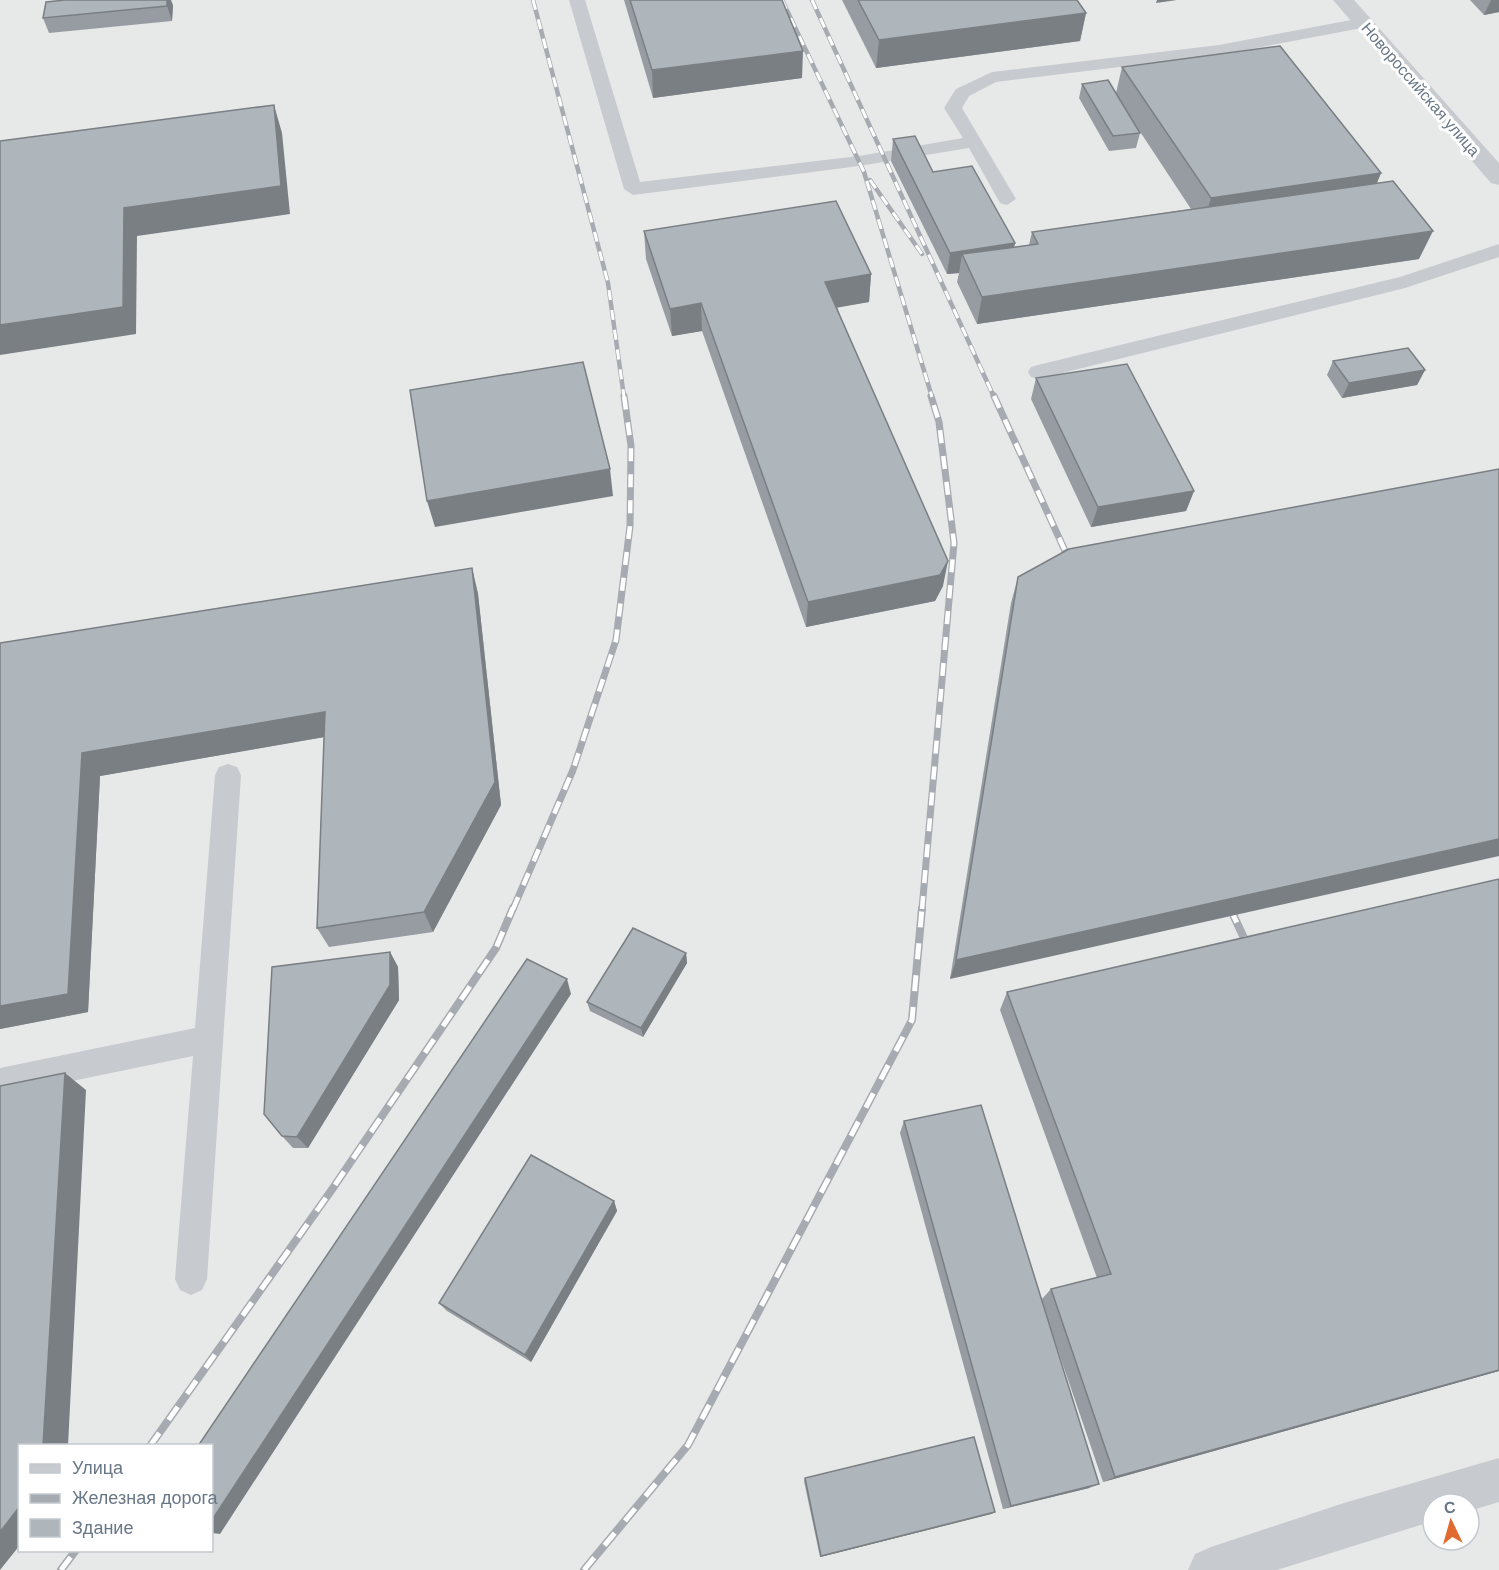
<svg xmlns="http://www.w3.org/2000/svg" width="1499" height="1570" viewBox="0 0 1499 1570" font-family="Arial,sans-serif">
<style>
.built{fill:#e7e8e8;fill-rule:evenodd}
.lines{fill:none;stroke-linecap:round;stroke-linejoin:round}
.service{fill:#c7cace;fill-rule:evenodd}
.minor{fill:#c7cace;fill-rule:evenodd}
.rail-far2-casing{stroke:#a6abb1;stroke-width:4.5}
.rail-far1-casing{stroke:#a6abb1;stroke-width:7}
.rail-casing{stroke:#a6abb1;stroke-width:8}
.rail-far2{stroke:#fff;stroke-width:3;stroke-dasharray:10;stroke-linecap:butt}
.rail-far1{stroke:#fff;stroke-width:4.5;stroke-dasharray:13;stroke-linecap:butt}
.rail{stroke:#fff;stroke-width:5;stroke-dasharray:16;stroke-linecap:butt}
.wall{fill:#969ca1}
.shaded-wall{fill:#7a7f83}
.building{fill:#aeb5bb;stroke:#7a7f83;stroke-width:1.5}
.labels{text-anchor:middle;stroke-width:6;stroke-linejoin:round;paint-order:stroke}
.far-street-label{font-size:16px;fill:#697787;stroke:#fff}
</style>
<rect width="100%" height="100%" fill="#f9f9f7"/>
<path class="built" d="M0 0H1499V1570H0ZM20 1446H212V1550H20ZM1433 1504H1469V1540H1433Z"/>
<g class="lines">
<path class="service" d="M569 0H585L640 182 859 156 963 138 944 108 956 89 992 72 1219 45 1362 18 1370 23 1362 28 1219 55 996 82 969 96 962 108 1016 199 1007 205 1000 203 969 148 859 166 633 195 624 189Z
M1499 244V257L1405 288 1038 379 1031 377 1028 372 1031 367 1038 365 1400 277Z
M228 764 237 767 241 775 207 1279 202 1290 191 1295 180 1290 175 1279 193 1056 0 1096V1068L195 1028 215 775 219 767Z"/>
<path class="minor" d="M1333 0H1354L1499 163V185L1491 183Z
M1499 1458V1502L1469 1511V1504H1433V1521L1277 1570H1188L1195 1554 1211 1547 1344 1503Z"/>
<defs>
<path id="rail-far2" d="M533 0 608 283 624 397
M782 0 864 172 932 397
M812 0 994 397
M870 180 922 254"/>
<path id="rail-far1" d="M994 396 1072 566
M1227 901 1231 909
M513 909 573 770 616 640 630 526 631 446 624 396
M922 909 954 543 939 422 931 396"/>
<path id="rail" d="M1230 908 1251 953
M150 1446 333 1188 496 948 513 908
M61 1570 76 1550
M584 1570 688 1445 912 1020 922 908"/>
</defs>
<use href="#rail-far2" class="rail-far2-casing"/>
<use href="#rail-far1" class="rail-far1-casing"/>
<use href="#rail" class="rail-casing"/>
<use href="#rail-far2" class="rail-far2"/>
<use href="#rail-far1" class="rail-far1"/>
<use href="#rail" class="rail"/>
</g>
<path class="wall" d="M624 0H782L802 78 653 98Z
M842 0H1077L1086 13 1080 41 876 68Z
M1470 0H1499V12L1484 15Z
M173 5 172 21 49 33 43 18Z
M1122 67 1381 173 1377 183 1419 259 977 324 957 282 959 273 947 274 891 161 893 139 933 172 1015 243 1014 247 1029 245 1032 232 1191 209 1133 121 1140 133 1136 148 1109 151 1079 98 1082 84 1116 93Z
M644 231 871 274 869 302 837 307 943 586 935 601 806 627 702 331 672 336 646 259Z
M1333 361 1425 370 1417 385 1342 398 1327 375Z
M1036 378 1194 491 1186 511 1091 527 1031 399Z
M1499 469 950 979 1011 603 1018 577Z
M472 568 478 594 501 805 433 932 329 947 317 928 324 737 100 776 88 1012 0 1029V643Z
M1499 879V1371L1103 1482 1048 1321 1089 1488 1003 1509 900 1133 904 1121 1041 1300 1051 1289 1097 1278 1000 1010 1007 992Z
M390 952 398 967 399 1000 308 1148H293L282 1136Z
M686 953 687 963 643 1037 590 1011 587 1002Z
M614 1201 617 1211 531 1362 447 1311 439 1303Z
M805 1478 995 1512 991 1514 820 1557 804 1481Z"/>
<path class="shaded-wall" d="M167 0H171L173 5 172 21 167 6Z
M1157 0H1177L1156 3Z
M1491 0H1499V12L1484 15Z
M1086 13 1080 41 876 68 879 40Z
M803 51 802 78 653 98 652 70Z
M274 105 282 133 290 214 137 236 136 334 0 355V325L124 208Z
M1381 173 1369 201 1202 226 1211 198Z
M1433 231 1419 259 977 324 982 297Z
M1015 243 1010 264 962 254 959 273 947 274 950 253Z
M871 274 869 302 824 310 825 282Z
M701 303 702 331 672 336 670 309Z
M1425 370 1417 385 1342 398 1349 383Z
M610 469 613 496 435 527 427 501Z
M1194 491 1186 511 1091 527 1098 507Z
M948 561 943 586 935 601 806 627 808 602Z
M472 568 478 594 501 805 433 932 424 912Z
M325 712 336 735 100 776 88 1012 0 1029V1006L82 753Z
M1499 839V856L950 979 956 960Z
M390 952 398 967 399 1000 308 1148 297 1137Z
M686 953 687 963 643 1037 641 1028Z
M567 979 571 994 220 1534 212 1533V1520Z
M65 1073 86 1090 68 1446H43Z
M614 1201 617 1211 531 1362 525 1355Z
M1499 1370V1371L1103 1482 1115 1477Z
M1099 1484 1089 1488 1003 1509 1011 1506Z
M20 1506V1545L0 1570V1532Z
M995 1512 991 1514 820 1557 821 1556Z"/>
<path class="building" d="M65 0H167V6L43 18 46 2Z
M630 0H782L803 51 652 70Z
M858 0H1077L1086 13 879 40Z
M1280 46 1381 173 1211 198 1122 67Z
M1108 80 1140 133 1113 136 1082 84Z
M274 105 281 186 124 208 123 307 0 325V141Z
M915 136 933 172 972 166 1015 243 950 253 893 139Z
M1393 181 1433 231 982 297 962 254 1038 244 1032 232Z
M836 201 871 274 825 282 948 561 940 575 808 602 701 303 670 309 644 231Z
M1408 348 1425 370 1349 383 1333 361Z
M583 362 610 469 427 501 410 390Z
M1127 364 1194 491 1098 507 1036 378Z
M1499 469V839L956 960 1018 577 1069 549Z
M472 568 495 782 424 912 317 928 325 712 82 753 68 994 0 1006V643Z
M1499 879V1370L1115 1477 1051 1289 1111 1274 1007 992Z
M633 928 686 953 641 1028 587 1002Z
M390 952V985L297 1137 282 1136 264 1114 272 967Z
M527 959 567 979 212 1520V1446H198Z
M65 1073 43 1446H20V1506L0 1532V1086Z
M981 1105 1099 1484 1011 1506 904 1121Z
M531 1155 614 1201 525 1355 439 1303Z
M974 1437 995 1512 821 1556 805 1478Z"/>
<g class="labels">
<g class="far-street-label">
<text transform="translate(1421 89) rotate(49)" y="6">Новороссийская улица</text>
</g>
</g>
<rect x="18" y="1444" width="195" height="108" fill="#ffffff" stroke="#c3c9cf" stroke-width="1.5"/>
<rect x="30" y="1464" width="30" height="9" fill="#c7cace" stroke="#c3c9cf" stroke-width="1.5"/>
<text x="72" y="1474" font-size="18" fill="#697787">Улица</text>
<rect x="30" y="1494" width="30" height="9" fill="#a6abb1" stroke="#c3c9cf" stroke-width="1.5"/>
<text x="72" y="1504" font-size="18" fill="#697787">Железная дорога</text>
<rect x="30" y="1519" width="30" height="18" fill="#aeb5bb" stroke="#c3c9cf" stroke-width="1.5"/>
<text x="72" y="1534" font-size="18" fill="#697787">Здание</text>
<g transform="translate(1451 1522) rotate(355)"><circle r="28" fill="#ffffff" stroke="#c3c9cf" stroke-width="1.5"/>
<path d="M0-4.5L10 22L0 15L-10 22Z" fill="#e06a30"/>
<text y="-9" font-size="16" font-weight="bold" text-anchor="middle" fill="#697787">С</text>
</g>
</svg>
